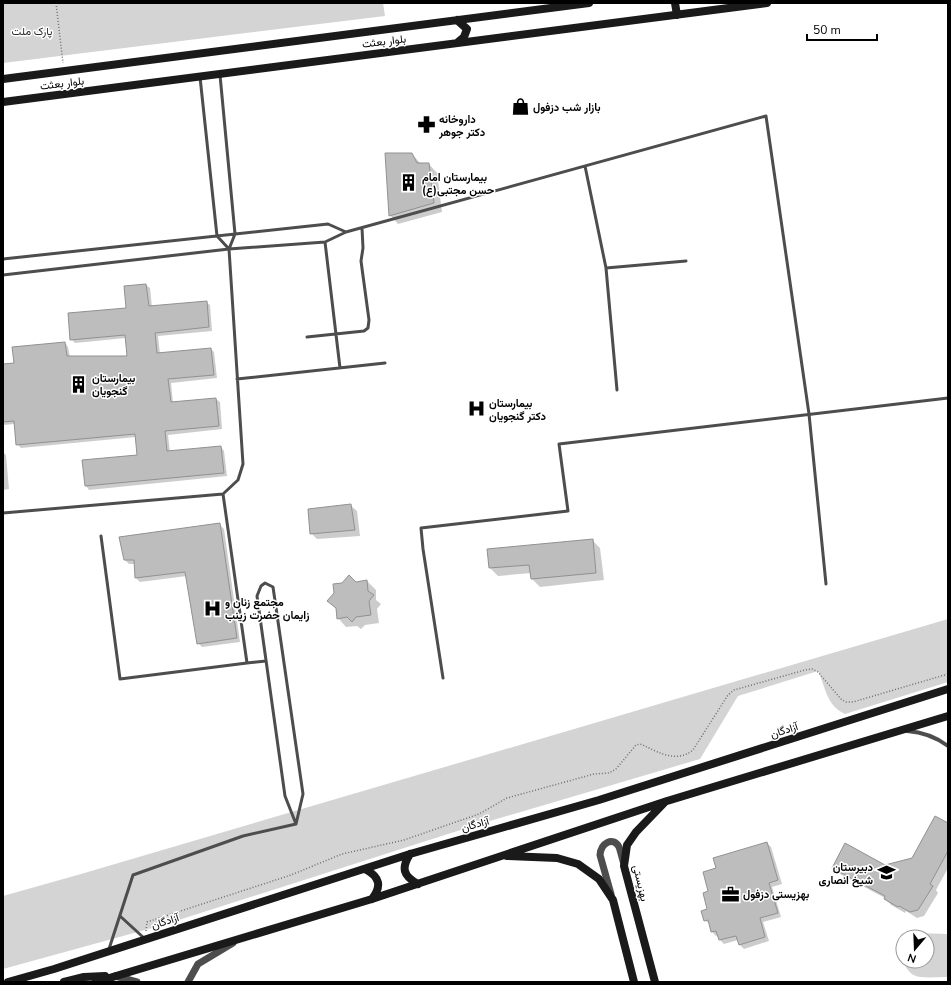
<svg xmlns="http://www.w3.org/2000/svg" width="951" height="985" viewBox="0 0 951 985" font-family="'Nunito Sans',Vazirmatn,sans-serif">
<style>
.green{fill:#d4d4d4}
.shadow{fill:#0003}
.building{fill:#bdbdbd;stroke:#919191}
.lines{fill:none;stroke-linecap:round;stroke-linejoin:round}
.path{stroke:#6f6f6f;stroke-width:1.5;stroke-dasharray:1 2;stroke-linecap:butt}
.service{stroke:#4d4d4d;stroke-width:3}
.minor{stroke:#4d4d4d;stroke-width:4}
.tertiary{stroke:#4d4d4d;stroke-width:7}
.secondary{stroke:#1a1a1a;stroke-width:8}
.labels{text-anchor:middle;stroke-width:3;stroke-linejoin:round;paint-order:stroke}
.park-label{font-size:11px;fill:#2b2b2b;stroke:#fff}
.street-label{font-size:11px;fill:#000;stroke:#fff}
.poi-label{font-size:11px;font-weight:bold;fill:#000;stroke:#fff;text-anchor:start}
</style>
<rect width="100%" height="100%" fill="#fff"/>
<path class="green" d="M3 3H383L385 16 3 63Z
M948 619V682L845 714C826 705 826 688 818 671L738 696 700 759 473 826 163 925 3 969V896L81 874Z
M916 933 948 934V977C939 977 929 978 920 977 906 975 901 960 903 948V961H927V937H910Z"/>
<path class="shadow" d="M412 154 421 164H429L437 173 442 212 398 224 390 215Z
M146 285 150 288 152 307 206 302 210 305 212 331 158 336 160 354 211 349 214 352 217 378 171 383 173 403 216 399 220 402 222 429 168 435 170 452 221 447 224 451 227 476 89 490 86 486 83 461 138 455 136 437 21 448 17 444 15 424 3 425V365L15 364 65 343 68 347 70 357H128L126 338 75 343 71 339 127 309Z
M3 442 4 453 6 455 9 489 3 490Z
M350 505 357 511 360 536 317 539 311 533Z
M220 525 224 529 240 642 202 647 198 643 187 576 140 582 136 578 135 564H129L124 559Z
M592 540 600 548 604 580 540 587 532 579 531 573 498 576 490 568Z
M367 581 376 590V600L381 604 377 609 379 623 365 625 361 629 357 626 346 627 338 618 337 610 329 601 356 583Z
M948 824V868L936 890 938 893 924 916 917 918 906 911 905 913 891 905 885 898 840 874 833 867 885 866 912 859Z
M767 843 771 847 782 884 772 887 781 917 763 922 769 941 744 949 740 945 738 940 724 944 720 940 718 935 716 936 712 932 710 924 705 920 709 910V892L717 869Z"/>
<path class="building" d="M385 153H412L417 163H429L434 203 389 216Z
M146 284 149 306 207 301 209 327 155 333 157 353 211 348 214 375 168 379 171 402 216 398 219 426 165 431 167 451 221 446 224 473 85 486 82 460 137 455 135 434 16 445 14 421 3 422V364L14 363 12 347 65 342 67 356H127L125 335 70 340 68 313 126 308 124 286Z
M351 504 355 530 310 534 308 509Z
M220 523 237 638 197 644 185 572 135 578 134 560H124L119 537Z
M593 539 596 573 531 579 529 565 489 568 487 549Z
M349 575 356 582 367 580 368 591 374 595 369 601 371 615 356 617 352 622 347 617 337 619 336 608 327 601 334 593 333 584 342 583Z
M935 816 948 823V851L930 884 933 886 918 910 910 912 899 906 898 907 884 899 885 896 832 868 845 843 885 865 912 858Z
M767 842 778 880 769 883 778 913 760 918 765 937 739 945 736 936 719 940 716 931 711 932 708 920 704 921 701 911 707 909 703 893 708 891 703 872 716 868 713 858Z"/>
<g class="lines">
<path class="path" d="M56 3 63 63
M146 931 147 922 291 875 342 854 404 840 479 814 507 798 594 774 609 773 616 769 636 745 640 744 643 745C659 753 677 763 693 750L728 695 734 690 805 670 812 669 818 672 841 699 846 702H853L948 674"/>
<path class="service" d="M200 77 217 236 229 249
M585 166 606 268 617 390
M325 242 340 368
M3 259 328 224 346 232
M606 268 686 261
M3 275 229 249 325 242 346 232 766 116 809 414 826 584
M307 337 364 331 368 328 369 320 361 261 363 248 362 228
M237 379 385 363
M223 494 247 663 266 661
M3 513 223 494 238 480 243 464 229 249 235 234 220 75
M101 536 120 679 247 663
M265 583 273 587 303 794 296 824 285 796 257 596 261 586Z
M443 678 423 549 421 528 568 511 559 444 948 398
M120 916 144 938
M109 949 133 875 243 836 296 824"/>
<path class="minor" d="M907 731C922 732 936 737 948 746"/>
<path class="tertiary" d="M611 894 600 855C601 843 613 836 619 847 621 852 622 859 624 864
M115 976 137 982
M188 982 198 964 233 943"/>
<path class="secondary" d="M675 3 677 15
M457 20 467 29 464 37 458 42
M3 79 589 3
M3 102 767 3
M410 854C401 868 403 876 418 884
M507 856 557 858 578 864 599 879 613 900 634 982
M365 869C380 877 382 886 372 899
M8 982 54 969 410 854 599 800 948 689
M64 982 84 977 105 976
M96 982 372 899 667 801 948 716
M655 982 624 866 627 845 636 832 664 803"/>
</g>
<defs>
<symbol id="shop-bare" viewBox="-9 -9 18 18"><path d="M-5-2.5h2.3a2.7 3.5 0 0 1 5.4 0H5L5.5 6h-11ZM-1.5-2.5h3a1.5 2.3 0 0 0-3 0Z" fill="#000" stroke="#fff" stroke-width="2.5" paint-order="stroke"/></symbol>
<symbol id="pharmacy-bare" viewBox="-9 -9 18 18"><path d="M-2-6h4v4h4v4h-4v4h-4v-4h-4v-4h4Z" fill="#000" stroke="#fff" stroke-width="2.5" paint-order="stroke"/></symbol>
<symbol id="building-bare" viewBox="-9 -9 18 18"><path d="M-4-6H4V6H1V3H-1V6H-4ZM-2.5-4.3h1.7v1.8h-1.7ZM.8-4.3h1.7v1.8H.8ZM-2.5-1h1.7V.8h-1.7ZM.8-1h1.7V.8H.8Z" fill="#000" stroke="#fff" stroke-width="2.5" paint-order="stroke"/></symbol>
<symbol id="hospital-bare" viewBox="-9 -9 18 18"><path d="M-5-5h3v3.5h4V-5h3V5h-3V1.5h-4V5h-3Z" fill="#000" stroke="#fff" stroke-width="2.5" paint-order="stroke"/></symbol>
<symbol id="school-bare" viewBox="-9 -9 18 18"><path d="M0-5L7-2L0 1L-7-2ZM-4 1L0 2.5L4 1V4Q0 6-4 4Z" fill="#000" stroke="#fff" stroke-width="2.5" paint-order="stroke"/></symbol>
<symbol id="office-bare" viewBox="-9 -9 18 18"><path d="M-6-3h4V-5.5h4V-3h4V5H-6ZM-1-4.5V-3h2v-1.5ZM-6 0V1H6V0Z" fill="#000" stroke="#fff" stroke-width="2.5" paint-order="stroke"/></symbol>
</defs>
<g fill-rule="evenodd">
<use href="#shop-bare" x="508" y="94" width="25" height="25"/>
<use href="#pharmacy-bare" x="414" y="112" width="25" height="25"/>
<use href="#building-bare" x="396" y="170" width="25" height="25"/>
<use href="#building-bare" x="66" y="372" width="25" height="25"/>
<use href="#hospital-bare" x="464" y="396" width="25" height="25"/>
<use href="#hospital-bare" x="200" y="596" width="25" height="25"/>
<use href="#school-bare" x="874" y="860" width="25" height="25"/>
<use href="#office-bare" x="718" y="882" width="25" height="25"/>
</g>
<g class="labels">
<g class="park-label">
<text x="32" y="35">پارک ملت</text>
</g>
<g class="street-label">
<text transform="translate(384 41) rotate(-7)" y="4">بلوار بعثت</text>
<text transform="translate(62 83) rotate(-7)" y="4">بلوار بعثت</text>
<text transform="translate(784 730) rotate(-18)" y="4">آزادگان</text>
<text transform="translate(475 824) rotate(-16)" y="4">آزادگان</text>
<text transform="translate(641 883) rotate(77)" y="4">بهزیستی</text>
<text transform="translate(165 921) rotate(-18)" y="4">آزادگان</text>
</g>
<g class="poi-label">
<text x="533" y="111">بازار شب دزفول</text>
<text x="439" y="123">داروخانه<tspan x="439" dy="13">دکتر جوهر</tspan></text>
<text x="422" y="181">بیمارستان امام<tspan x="422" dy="13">حسن مجتبی(ع)</tspan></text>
<text x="92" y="382">بیمارستان<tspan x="92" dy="13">گنجویان</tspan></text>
<text x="489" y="407">بیمارستان<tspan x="489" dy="13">دکتر گنجویان</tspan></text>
<text x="225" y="606">مجتمع زنان و<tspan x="225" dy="13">زایمان حضرت زینب</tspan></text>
<text x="873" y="871" text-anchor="end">دبیرستان<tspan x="873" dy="13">شیخ انصاری</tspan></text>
<text x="743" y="898">بهزیستی دزفول</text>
</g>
</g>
<rect width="951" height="985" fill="none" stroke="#000000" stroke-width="8"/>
<g transform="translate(915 949) rotate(199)"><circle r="19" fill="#ffffff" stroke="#999999"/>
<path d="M0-3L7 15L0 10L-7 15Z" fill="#000000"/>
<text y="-6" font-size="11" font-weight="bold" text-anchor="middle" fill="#000000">N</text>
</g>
<path d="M807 34v6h70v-6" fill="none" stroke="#000000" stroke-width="2"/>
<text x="813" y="34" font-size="12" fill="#000000" stroke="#ffffff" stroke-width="3" paint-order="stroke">50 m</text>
</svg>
